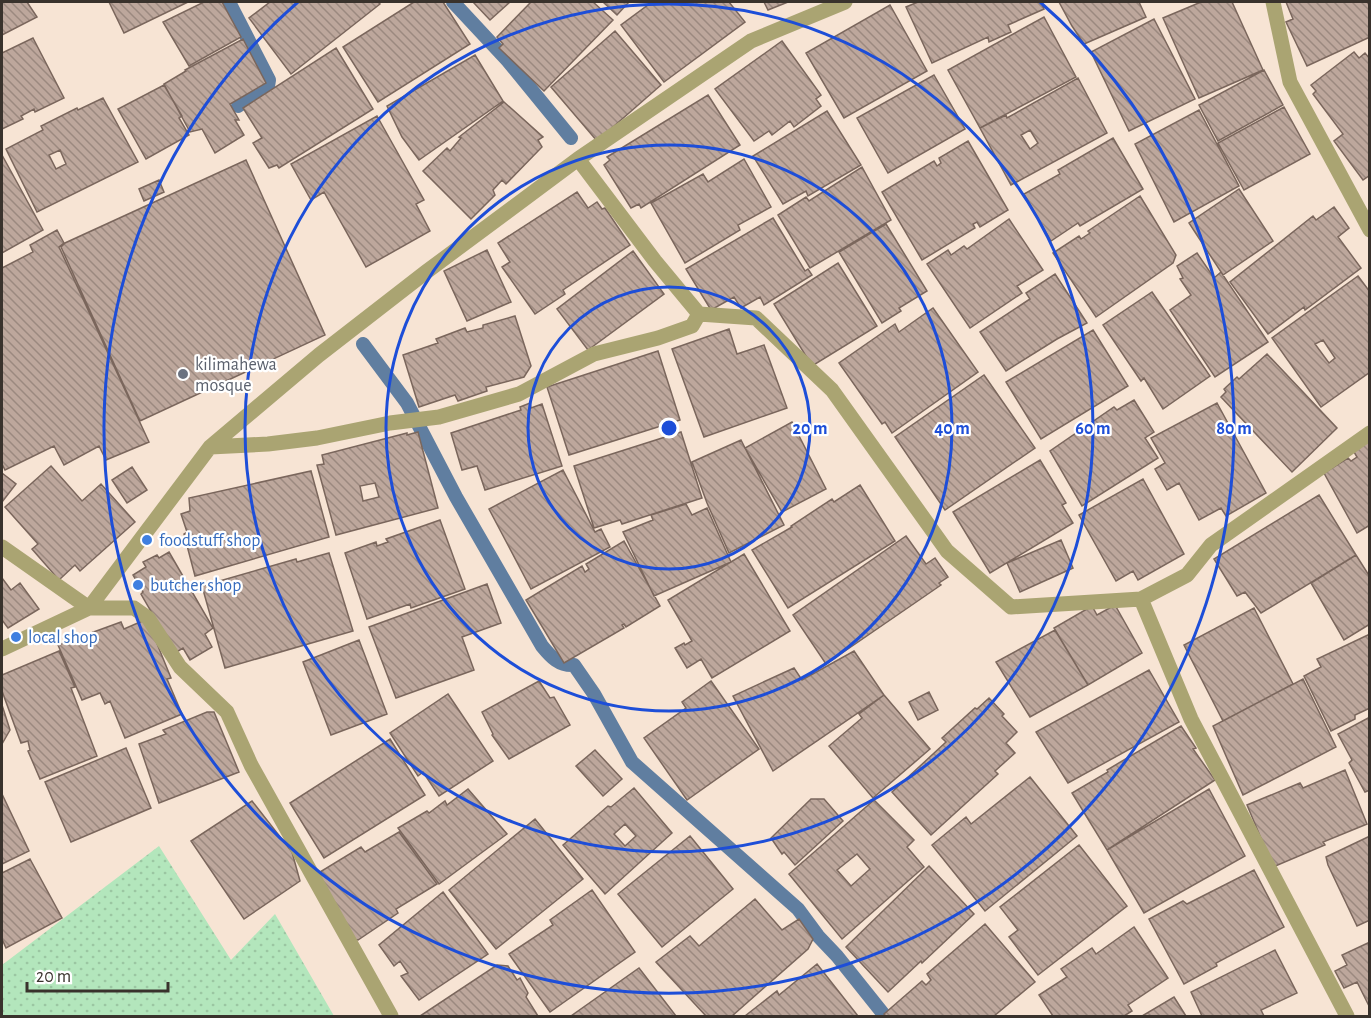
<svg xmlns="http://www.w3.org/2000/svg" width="1371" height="1018" viewBox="0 0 1371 1018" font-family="'Alegreya Sans',sans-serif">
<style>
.park{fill:url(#park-dots)}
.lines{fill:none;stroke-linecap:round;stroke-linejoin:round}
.stream{stroke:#607ea0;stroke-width:14}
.building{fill:url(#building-back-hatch);stroke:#7a665c;stroke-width:1.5;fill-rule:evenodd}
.minor{stroke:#aaa472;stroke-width:15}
.ring{fill:none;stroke:#1d4ed8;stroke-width:3}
.worship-dot{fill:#6b7280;stroke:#fff;stroke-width:2}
.shop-dot{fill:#3f7fe0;stroke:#fff;stroke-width:2}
.labels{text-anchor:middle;stroke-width:4.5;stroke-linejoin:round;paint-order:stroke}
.worship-label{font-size:18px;fill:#5b616d;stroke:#fff;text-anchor:start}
.shop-label{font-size:18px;fill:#366cbe;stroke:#fff;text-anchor:start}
.centre{fill:#1d4ed8;stroke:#fff;stroke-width:3}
.ring-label{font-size:18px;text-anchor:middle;font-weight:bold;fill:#1d4ed8;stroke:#fff;stroke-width:4.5;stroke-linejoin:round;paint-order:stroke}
</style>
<defs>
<pattern id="park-dots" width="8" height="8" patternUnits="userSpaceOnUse" patternTransform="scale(1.5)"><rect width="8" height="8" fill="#b3e6bc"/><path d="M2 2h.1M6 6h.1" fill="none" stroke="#9bc6a2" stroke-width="1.8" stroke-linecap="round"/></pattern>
<pattern id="building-back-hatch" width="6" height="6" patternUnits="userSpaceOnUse" patternTransform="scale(1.5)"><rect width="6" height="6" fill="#bda79c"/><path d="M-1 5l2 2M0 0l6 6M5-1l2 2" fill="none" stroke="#9b897f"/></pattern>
</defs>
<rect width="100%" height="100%" fill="#f7e4d4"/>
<path class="park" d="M159 846 231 960 275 914 334 1016H2V965Z"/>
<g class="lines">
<path class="stream" d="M229 2 269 80 268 86 238 106
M453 2 508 61 571 138
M363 344 407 403 456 497 542 646C551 657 559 666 574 665L594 694 632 762 798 909 818 936 837 956 885 1016"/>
</g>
<path class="building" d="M2 2H27L37 17 2 35Z
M109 2H188L124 33Z
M204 2H222L241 37 189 66 163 22Z
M270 2H378L380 4 291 74 249 18Z
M414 2H443L470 44 378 102 343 47Z
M473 2H510L490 20Z
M531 2H593L613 20 544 91 499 48 503 44 497 37Z
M603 2H629L617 15Z
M652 2H729L745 22 664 82 621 25Z
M764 2H788L768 10Z
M918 2H1041L1044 9 1008 25 1011 32 989 42 988 37 932 63 906 7Z
M1059 2H1139L1146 17 1084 44 1072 26Z
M1201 2H1232L1263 70 1199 98 1163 18Z
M1286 2H1367L1370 6V37L1307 66 1286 22 1293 19Z
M890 5 927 71 844 118 806 53Z
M1044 17 1076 77 980 128 948 70Z
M1154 19 1195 99 1129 131 1091 52Z
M615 31 661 85 597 141 551 87Z
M33 38 64 98 35 112 34 109 21 116 23 119 2 129V53Z
M243 39 266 83 230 104 239 120H235L244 135 215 153 202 129 190 132 164 84 186 71 185 70Z
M782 41 821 95 816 99 821 106 794 127 790 121 772 135 769 131 754 141 715 89Z
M336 48 373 109 279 168 277 165 269 168 253 143 262 138 243 108Z
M1354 52 1359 58 1365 53 1370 59V175L1363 180 1334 141 1343 134 1313 94 1316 91 1311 85Z
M475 55 503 101 419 160 402 137 387 106Z
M1264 70 1283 105 1218 141 1199 105Z
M934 75 965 129 888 173 857 118Z
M1078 78 1107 133 1011 185 980 128 1006 115 1007 118ZM1030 130 1038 143 1030 149 1021 135Z
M164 85 182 116 179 118 189 135 146 159 118 109Z
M708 95 740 145 641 208 639 204 631 208 604 165 610 160 607 157Z
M103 98 138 162 37 212 6 149 43 130 41 126 77 108 78 110ZM60 150 66 164 56 169 49 155Z
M504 102 543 137 538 140 542 147 506 184 502 180 493 190 495 195 471 219 423 171 447 148 450 151 461 138 459 137Z
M1284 107 1310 154 1244 190 1218 143Z
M1199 110 1239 186 1174 222 1135 144Z
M827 111 861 165 808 196 806 191 783 204 753 156Z
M377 116 424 200 416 204 430 231 366 267 324 192 311 200 291 164Z
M1113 138 1143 189 1080 226 1078 223 1051 241 1024 194 1060 174 1058 170Z
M968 141 1008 210 980 227 977 222 973 224 975 228 922 260 882 192 934 161 937 166 941 163 939 158Z
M2 155 43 230 2 253Z
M744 159 771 207 738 225 740 230 685 263 651 203 703 174 708 182Z
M246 160 325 335 140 421 61 247 65 243Z
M862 167 891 220 810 268 778 215 806 197 809 201Z
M159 180 164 192 144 201 139 189Z
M1239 189 1273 241 1223 275 1189 223Z
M577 192 588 208 597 202 602 209 605 208 630 245 563 290 565 294 535 314 502 267 510 262 498 243Z
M1140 196 1176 255 1173 263 1096 317 1053 253 1079 236 1081 239 1090 233 1088 231Z
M1334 207 1349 228 1338 237 1361 268 1305 310 1304 307 1268 334 1230 282 1313 216 1316 220Z
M773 218 805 271 808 269 812 275 764 305 760 297 741 308 734 297 711 310 686 269Z
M1009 219 1043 270 1017 286 1022 293 970 328 927 264 948 250 951 255 964 246 967 249Z
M886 224 927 291 899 308 901 311 882 323 839 252Z
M57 230 64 243 59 247 149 442 106 460 99 446 64 465 54 446 5 470 2 464V268L33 252 30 245Z
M487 250 511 302 467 321 444 271Z
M633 251 664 294 588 350 557 309Z
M1197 253 1214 278 1221 272 1268 342 1215 377 1170 310 1191 295 1180 279 1183 278 1177 266Z
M838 263 877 326 812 366 774 304Z
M1055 274 1087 323 1057 339 1006 371 980 332 1030 299 1026 293Z
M1358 276 1370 292V372L1321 407 1272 338ZM1323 340 1335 358 1329 363 1315 344Z
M1152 292 1210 376 1163 409 1144 378 1141 381 1103 325Z
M933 308 978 372 892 433 885 422 882 424 839 363 895 324 899 332Z
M515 316 531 366 524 377 486 387 487 391 458 401 455 395 419 407 403 355 438 343 436 339 465 328 467 332 483 328V325Z
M729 329 737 354 764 345 787 408 704 437 672 349Z
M1093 330 1128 386 1041 439 1006 382Z
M658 351 680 420 569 455 547 387Z
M1267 354 1337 428 1292 472 1221 397 1226 392 1224 389 1237 377 1239 379Z
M984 375 1035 448 945 510 895 437Z
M1134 400 1154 432 1145 438 1158 458 1082 506 1050 451 1114 407 1117 410Z
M530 403 531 408 542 404 562 466 485 490 477 466 462 470 451 433 521 410 520 407Z
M1217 403 1266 493 1226 516 1221 508 1199 520 1179 483 1167 490 1155 469 1165 463 1151 438Z
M792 422 826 489 782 512 745 448Z
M418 432 438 508 336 535 317 465 324 464 322 455 407 433V435ZM375 483 379 497 363 501 360 486Z
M681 432 702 498 622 524 620 520 594 528 574 466Z
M1370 438V525L1357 533 1324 473 1348 458 1351 461 1357 457 1354 452Z
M741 440 784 525 729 553 707 503 692 462Z
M1040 460 1066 503 1062 505 1073 523 990 573 953 512Z
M51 466 82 501 101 484 135 522 80 571 75 565 59 580 32 549 38 544 5 507Z
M132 467 147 490 127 503 112 480Z
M563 470 595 532 601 529 610 547 531 589 489 509Z
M311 471 329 537 195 576 184 534 187 532 181 514 190 511 189 498Z
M2 473 16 484 2 502Z
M1143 479 1184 554 1138 580 1133 571 1116 581 1079 515Z
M860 485 895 541 788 608 752 550 792 527 791 526 832 499 834 502Z
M1319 495 1356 555 1261 613 1245 592 1237 596 1214 559Z
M686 504 692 515 707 508 731 562 654 596 623 532 653 520 651 515Z
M440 520 465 589 411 608 410 604 367 619 345 553 376 542 377 546 388 542 386 539Z
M906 536 926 564 935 558 948 577 939 583 941 585 826 664 793 615Z
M1061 540 1073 568 1020 592 1007 563Z
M624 541 660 606 626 627 624 624 622 625 624 628 564 663 526 600 582 566 585 572 589 569 586 564Z
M169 552 213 628 205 634 212 647 190 660 183 648 175 653 141 594 143 592 133 575 146 567 143 562 157 555 159 558Z
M329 553 353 631 225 668 202 586 296 559 297 562Z
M744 554 790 631 712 678 701 659 687 668 675 648 684 643 685 645 692 641 668 600Z
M1356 555 1370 577V624L1344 640 1311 583Z
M2 578 11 590 20 583 39 609 8 628 2 620Z
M487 584 501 623 462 637 474 670 396 698 369 627Z
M1115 605 1142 653 1088 685 1054 628 1092 606 1097 615Z
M1254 608 1293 684 1223 721 1184 645Z
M147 619 171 678 167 679 182 714 125 738 110 701 105 704 100 693 82 700 58 645 121 622 124 629Z
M1055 630 1088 685 1030 717 996 662Z
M1370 634V708L1355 715V719L1331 731 1304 676 1321 667 1317 659Z
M359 640 387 714 331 735 303 662Z
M59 651 75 687 71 688 97 756 40 779 28 751 30 750 28 741 21 743 2 691V675Z
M854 651 884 695 773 771 733 696 794 668 802 680Z
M1149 670 1179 722 1068 783 1036 732Z
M1303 679 1336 747 1243 795 1213 726Z
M539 681 550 698 554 697 570 725 509 759 492 735 493 734 482 712Z
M711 681 759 749 687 800 644 738 686 708 682 702Z
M929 692 938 710 918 720 909 702Z
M448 694 493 761 439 796 423 772 418 776 390 733Z
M884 695 930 749 873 798 829 746 862 718 859 714Z
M989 698 1004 714 1002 716 1017 732 1006 743 1015 753 995 771 998 774 931 835 892 792 946 742 942 738 975 708 977 709Z
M2 705 10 730 2 744Z
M207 712H214L239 772 159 803 139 744 166 734 163 730Z
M1370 717V790L1365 792 1349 763 1352 760 1338 734Z
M1181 726 1196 748 1193 749 1215 780 1107 850 1072 793 1108 772 1107 770Z
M390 739 425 795 324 858 290 803Z
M126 748 151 808 71 842 45 782Z
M595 750 622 779 603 796 576 766Z
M1345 770 1367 824 1323 842 1325 845 1273 867 1247 805 1300 783 1303 788Z
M1030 777 1077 836 985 911 932 845 966 817 971 824Z
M634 788 672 833 605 894 563 845 608 806 611 807ZM625 824 636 836 625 846 614 834Z
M468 789 507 834 439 884 398 828 427 811 429 813 445 801 447 805Z
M1209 789 1245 856 1144 913 1107 850Z
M2 794 29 851 2 864Z
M811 799H824L843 821 795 865 784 852 782 854 771 838Z
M874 800 914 840 907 847 924 867 842 939 789 874ZM857 854 870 869 851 886 837 870Z
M252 801 292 852 300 881 244 919 191 841Z
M535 819 583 879 496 949 449 890Z
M399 832 437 884 396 909 398 913 358 940 351 939 315 875 361 847 365 852Z
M690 836 733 889 662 947 618 894Z
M1370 836V920L1357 926 1328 865 1326 857Z
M1079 845 1127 906 1038 975 1009 937 1018 930 1000 907Z
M30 859 62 918 6 948 2 939V873Z
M929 866 974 914 922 963 921 961 888 992 846 947Z
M1254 870 1284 927 1216 963 1217 966 1184 984 1149 919 1183 901 1187 904Z
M592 890 635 952 550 1012 509 954 553 925 550 920Z
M443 892 488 954 419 1000 401 976 408 973 400 961 394 966 379 945Z
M755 899 782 930 799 919 813 939 808 949 732 1016H706L656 962 690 936 699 946Z
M985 924 1035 982 994 1016H886L884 1014 922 981 926 985 931 980 927 974Z
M1134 927 1168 978 1128 1005 1132 1011 1124 1016H1053L1039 995 1067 977 1061 969 1092 948 1096 954Z
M1370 942V1008L1357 982 1344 988 1335 971 1347 965 1342 955Z
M1275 950 1297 993 1261 1010 1264 1016H1202L1191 992Z
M817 964 858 1016H745L777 991 779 995Z
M497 965 508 966 517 980 520 978 528 993 526 997 538 1016H420Z
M639 968 676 1016H571Z
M1174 997 1186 1016H1142Z"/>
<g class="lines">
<path class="minor" d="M1273 2 1290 82 1370 230
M578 159 655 261 699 314 756 318 832 390 947 551 1011 607 1141 599 1191 719 1347 1016
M210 447 268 444 317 438 390 423 439 417 519 394 594 354 658 338 692 326 699 314
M2 547 89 608H134L148 618 180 667 227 712 251 765 391 1016
M1141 599 1187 575 1211 545 1370 433
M2 649 89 608 210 447 319 355 426 272 578 159 751 41 845 2"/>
</g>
<g class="ring">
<circle cx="669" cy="428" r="141"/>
<circle cx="669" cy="428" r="283"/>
<circle cx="669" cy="428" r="424"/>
<path d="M1040 2A565 565 0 1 1 298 2"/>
</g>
<circle class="worship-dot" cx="183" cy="374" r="6"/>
<g class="shop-dot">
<circle cx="147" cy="540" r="6"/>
<circle cx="138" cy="585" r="6"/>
<circle cx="16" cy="637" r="6"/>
</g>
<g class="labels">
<g class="worship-label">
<text x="195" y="370">kilimahewa<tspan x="195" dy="21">mosque</tspan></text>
</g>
<g class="shop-label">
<text x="159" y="546">foodstuff shop</text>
<text x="150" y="591">butcher shop</text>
<text x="28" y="643">local shop</text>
</g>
</g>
<circle cx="669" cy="428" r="9" class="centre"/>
<g class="ring-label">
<text x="810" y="434">20 m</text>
<text x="952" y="434">40 m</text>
<text x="1093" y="434">60 m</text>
<text x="1234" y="434">80 m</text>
</g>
<rect width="1371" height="1018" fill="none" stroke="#39322c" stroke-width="6"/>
<path d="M27 982v9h141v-9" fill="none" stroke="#39322c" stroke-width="3"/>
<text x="36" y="982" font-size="18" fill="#39322c" stroke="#ffffff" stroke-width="4.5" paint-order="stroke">20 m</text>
</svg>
